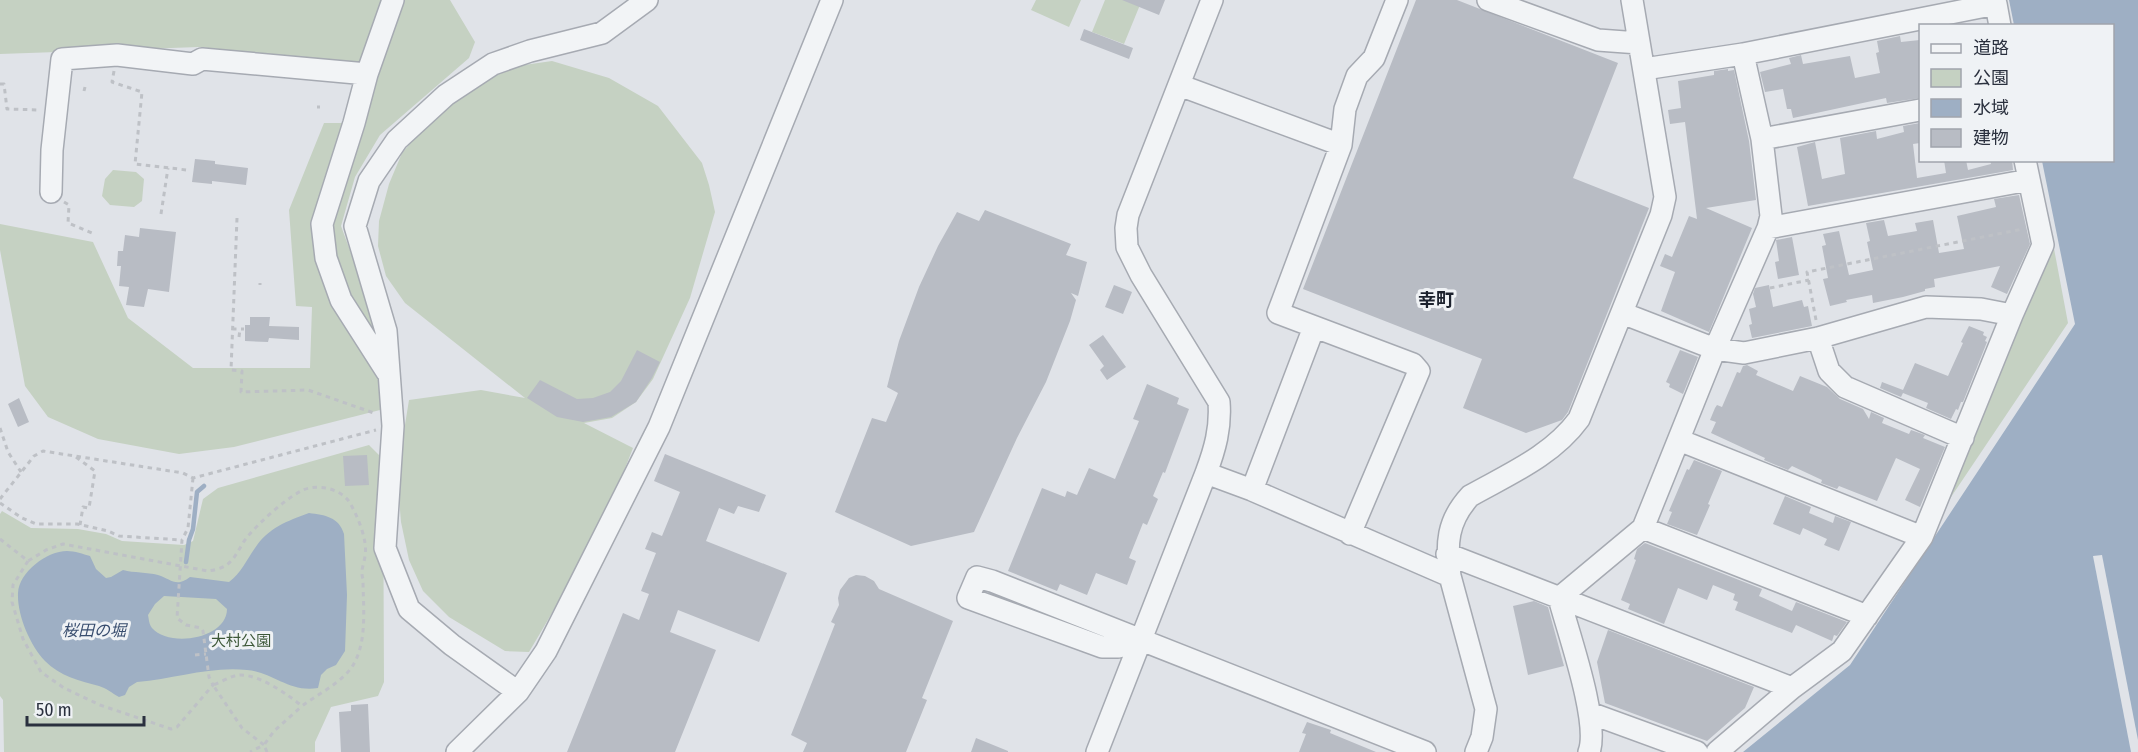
<svg xmlns="http://www.w3.org/2000/svg" width="2138" height="752" viewBox="0 0 2138 752" font-family="'Fira Sans Condensed','Noto Sans JP',sans-serif">
<style>
.green{fill:#c5d1c2}
.water{fill:#9eafc4;fill-rule:evenodd}
.pier{fill:#e0e3e8}
.lines{fill:none;stroke-linecap:round;stroke-linejoin:round}
.stream{stroke:#9eafc4;stroke-width:4.5}
.building{fill:#b8bcc4}
.minor-casing{stroke:#a6aab2;stroke-width:24}
.path{stroke:#bec1c6;stroke-width:3;stroke-dasharray:4.5 4.5;stroke-linecap:butt}
.minor{stroke:#f2f4f6;stroke-width:21}
.labels{text-anchor:middle;stroke-width:6;stroke-linejoin:round;paint-order:stroke}
.park-label{font-size:15px;fill:#3d5839;stroke:#eff2f5}
.water-label{font-size:16px;font-style:italic;fill:#384d6e;stroke:#eff2f5}
.quarter-label{font-size:18px;font-weight:bold;fill:#1c222e;stroke:#eff2f5}
</style>
<rect width="100%" height="100%" fill="#e0e3e8"/>
<path class="green" d="M0 0H450L475 42 469 58 380 135 355 177 341 226 379 329 384 409 234 447 179 454 98 439 48 417 25 386 0 250V224L93 242 128 318 193 368H310L312 307 296 306 289 210 324 123H347L362 64 199 47 0 54Z
M1036 0H1081L1069 27 1031 10Z
M1105 0H1142L1124 44 1092 32Z
M552 61 609 78 658 106 702 163 709 185 715 212 690 298 653 379 636 402 612 418 584 423 633 448C606 519 568 587 529 652L505 651 449 617 423 591 409 560 401 522 397 474 409 400 481 390 525 398 405 303 386 276 378 246 379 221 389 184 402 153 429 122 482 81 510 67Z
M113 170 136 172 144 179 142 201 134 207 110 205 102 196 105 179Z
M2052 238 2068 323 1947 503Z
M369 445 383 459 384 682 378 696 331 707 315 742V752H4L3 700 0 696V514L2 511 31 528 78 529 106 534 122 541 184 545 193 541 203 499 218 488Z"/>
<path class="water" d="M2009 0H2138V752H1743L1850 665 2075 324 2042 161 2112 160V26L2014 25Z
M309 513C325 515 339 517 344 534L347 595 345 651 336 665 327 669 321 675 318 688C289 693 273 672 247 670 210 666 174 679 137 682L129 687 125 695 119 697C112 693 106 688 99 686 79 681 60 676 45 661 30 645 17 615 18 593 19 572 47 551 67 551 75 551 83 554 90 556L96 569 106 578 111 577 123 570C134 573 147 572 158 575 171 579 176 588 190 577L229 582C241 573 246 561 255 548 268 528 287 521 309 513ZM164 596 216 599 227 609C227 639 169 648 152 628 149 624 149 620 148 615L155 604Z"/>
<path class="pier" d="M2102 555 2138 740V752H2131L2093 556Z"/>
<g class="lines">
<path class="stream" d="M186 562 189 540 193 529 197 492 204 486"/>
</g>
<path class="building" d="M1122 0H1165L1159 15Z
M1416 0H1457L1618 63 1573 178 1649 208 1568 412 1562 420 1526 433 1463 408 1482 359 1303 289Z
M1084 29 1133 48 1129 59 1080 40Z
M1900 36 1901 42 1920 40V98L1887 103 1886 98 1793 118 1791 109H1787L1783 89 1765 92 1760 72 1791 64 1789 58 1801 55 1803 64 1850 56 1855 78 1880 73 1876 53 1879 52 1877 41Z
M1728 69V71L1734 70 1749 141 1756 200 1706 208 1752 228 1709 332 1661 311 1675 272 1660 266 1665 254 1672 257 1689 216 1697 219 1685 122 1670 124 1668 110 1681 108 1678 81 1714 75V71Z
M1920 123V143L1913 144 1917 178 1946 173 1944 160H1966L1968 170 1991 164 1990 160H2012L2013 170 1808 206 1797 147 1815 142 1822 179 1845 174 1840 138 1876 131 1877 139 1904 132 1903 126Z
M195 159 215 161V164L248 168 246 185 212 181V184L192 182Z
M2019 195 2030 244 2007 294 1991 287 2000 266 1934 279 1935 287 1925 289V291L1903 297 1873 303 1872 295 1846 300 1847 302 1830 306 1823 279 1828 278 1822 246 1826 245 1823 234 1839 231 1849 275 1873 270 1867 242 1870 241 1866 223 1884 220 1888 236 1917 231 1915 223 1933 220 1939 253 1964 249 1957 216 1996 207 1994 199Z
M985 210 1071 244 1066 255 1087 262 1078 296 1071 293 1076 300 1070 321 1046 382 1017 438 974 532 911 546 835 512 872 418 886 422 898 393 887 387 899 341 919 287 938 246 957 212 979 221Z
M140 228 176 232 169 292 148 289 144 307 126 305 129 287 119 286 121 266H117L118 251H123L125 235 139 237Z
M1792 237 1799 275 1778 279 1775 262 1779 261 1776 240Z
M1114 285 1132 292 1123 314 1105 307Z
M1769 285 1773 307 1802 300 1804 307 1808 306 1812 326 1752 338 1749 325 1752 324 1749 309 1756 307 1753 294 1755 288Z
M250 317H270L269 326 299 327V340L269 338 268 342 245 341V325H250Z
M1969 326 1984 332 1983 335 1987 337 1985 341 1987 342 1963 402H1961L1958 410 1956 409 1951 419 1926 408 1928 403 1903 393 1901 397 1880 388 1882 382 1903 390 1915 363 1948 376 1963 343 1961 342Z
M1103 335 1126 367 1107 380 1100 370 1104 366 1089 345Z
M637 350 660 362 652 378 636 402 611 417 583 422 557 417 527 398 540 380 577 399 593 398 610 392 621 381Z
M1680 350 1698 357 1683 394 1669 387 1670 384 1666 382Z
M1747 365 1758 371 1756 375 1793 391 1800 376 1827 387 1840 399 1863 409 1869 419 1871 412 1884 418 1882 423 1909 434 1911 430 1925 435 1923 438 1945 447 1920 507 1905 500 1920 469 1896 458 1877 501 1839 486 1837 489 1821 483 1822 480 1792 466 1788 470 1764 460 1765 458 1711 433 1716 422 1710 420 1715 408 1717 405 1722 407 1737 372 1740 373 1743 366Z
M1147 384 1179 398 1177 404 1189 409 1165 473 1163 472 1153 496 1158 499 1147 525 1143 523 1129 558 1136 561 1127 585 1096 573 1087 595 1060 584 1057 591 1008 571 1042 488 1065 497 1067 491 1077 495 1089 468 1115 479 1139 421 1133 419Z
M19 398 29 422 18 427 8 404Z
M665 454 766 495 759 512 738 506 734 514 719 508 706 541 787 573 759 642 678 610 670 632 716 650 675 752H567L623 613 639 620 649 594 641 591 656 553 645 549 652 532 662 536 680 492 654 481Z
M367 455 369 485 345 486 343 456Z
M1694 460 1722 471 1708 504 1710 505 1697 535 1667 524 1672 512 1669 511 1687 469 1689 470Z
M1785 496 1811 507 1809 513 1833 523 1835 516 1851 522 1839 551 1824 545 1827 539 1803 528 1800 535 1773 524Z
M1645 543 1762 589 1759 596 1792 611 1796 602 1847 622 1837 636 1834 635 1832 641 1796 625 1792 633 1735 610 1738 602 1733 600 1735 594 1713 585 1707 600 1678 588 1664 624 1628 609 1630 604 1621 600 1636 560 1634 559 1637 549Z
M856 575 865 576 874 581 879 589 953 621 922 698 927 700 906 752H803L807 743 791 735 835 624 831 622 839 605 838 598 840 590 849 578Z
M1534 601 1548 607 1564 666 1528 675 1513 606Z
M1608 630 1754 687 1745 708 1707 741 1605 703 1597 662Z
M368 704 370 752H341L339 712 351 711V705Z
M1307 722 1331 730 1330 733 1376 752H1299L1306 734 1302 733Z
M976 738 1008 751V752H971Z"/>
<g class="lines">
<defs>
<path id="minor" d="M1488 0 1598 40 1639 43
M1644 69 1743 54 1996 4 2000 26
M1179 85 1341 145
M1762 139 1920 110
M51 192 52 150 62 59 117 55 193 64 202 59 367 74
M1768 228 2029 180
M1622 313 1715 349 1744 353 1818 338 1926 307 1981 309 2012 315
M1818 338 1829 371 1845 387 1963 438
M387 372 341 300 326 258 322 224 354 123 367 74 393 0
M1679 440 1922 537
M1206 473 1252 490 1450 576
M1252 490 1314 327
M1643 528 1867 616
M1350 534 1419 371 1413 364 1278 313 1341 145 1345 109 1357 76 1374 58 1397 0
M1447 554 1792 688
M1559 598 1643 528 1715 349 1768 228 1771 216 1762 139 1743 54
M1559 598C1568 632 1600 722 1589 752
M1140 641 1118 647H1102L968 598 977 577 992 581 1425 752
M518 692 452 645 409 609 385 548 393 426 386 331 355 226 369 181 397 140 446 95 493 64 530 51 602 33 647 0
M1590 713 1697 752
M457 752 518 692 546 651 659 427 832 0
M1097 752 1206 473C1215 449 1221 428 1219 402L1141 275 1127 247 1126 228 1128 215 1212 0
M1476 752 1482 737 1486 709 1450 576C1446 544 1447 521 1470 496 1509 474 1552 456 1579 419L1661 215 1665 197 1632 0
M1717 752 1792 688 1842 651 1922 537 2012 315 2043 245 2025 160"/>
</defs>
<use href="#minor" class="minor-casing"/>
<path class="path" d="M114 71 112 82 142 92 135 164 187 170
M0 84H4L7 109 40 110
M84 91 85 87
M317 107H320
M64 202 69 205 68 223 92 233
M161 214 168 168
M237 218 231 370 242 371 241 392 308 390 374 413
M260 285V283
M1770 288 1809 280
M1816 320 1807 272 2023 229
M232 329H244
M239 337 240 329
M0 428 8 452 21 472
M76 457 95 471 89 508 83 507 80 525
M0 499 34 456 43 451 183 473 193 478 376 430
M0 503 22 518 36 524H77L108 531 119 536 182 540
M0 539 28 561 46 550 63 544 208 571C215 570 224 568 229 563 237 556 241 544 248 536 260 522 284 500 301 491 316 483 341 488 350 503 358 517 368 541 365 556 364 565 360 570 363 579 363 607 369 650 347 673 335 686 317 695 302 706 287 694 259 674 239 675 231 676 221 682 213 685L242 728 264 745 250 752
M28 561 13 585 12 602 23 639 41 672 64 688 100 705 171 729 177 727 213 685 209 677 203 631 201 628 186 625 177 618 182 540 188 528 193 478
M195 655 206 654
M267 752 264 745 274 731 302 706"/>
<use href="#minor" class="minor"/>
</g>
<g class="labels">
<g class="park-label">
<text x="241" y="646">大村公園</text>
</g>
<g class="water-label">
<text x="94" y="636">桜田の堀</text>
</g>
<g class="quarter-label">
<text x="1436" y="306">幸町</text>
</g>
</g>
<rect x="1919" y="24" width="195" height="138" fill="#eff2f5" stroke="#a0a4ac" stroke-width="1.5"/>
<rect x="1931" y="44" width="30" height="9" fill="#f2f4f6" stroke="#a0a4ac" stroke-width="1.5"/>
<text x="1973" y="54" font-size="18" fill="#2a303e">道路</text>
<rect x="1931" y="69" width="30" height="18" fill="#c5d1c2" stroke="#a0a4ac" stroke-width="1.5"/>
<text x="1973" y="84" font-size="18" fill="#2a303e">公園</text>
<rect x="1931" y="99" width="30" height="18" fill="#9eafc4" stroke="#a0a4ac" stroke-width="1.5"/>
<text x="1973" y="114" font-size="18" fill="#2a303e">水域</text>
<rect x="1931" y="129" width="30" height="18" fill="#b8bcc4" stroke="#a0a4ac" stroke-width="1.5"/>
<text x="1973" y="144" font-size="18" fill="#2a303e">建物</text>
<path d="M27 716v9h117v-9" fill="none" stroke="#2a303e" stroke-width="3"/>
<text x="36" y="716" font-size="18" fill="#2a303e" stroke="#eff2f5" stroke-width="4.5" paint-order="stroke">50 m</text>
</svg>
